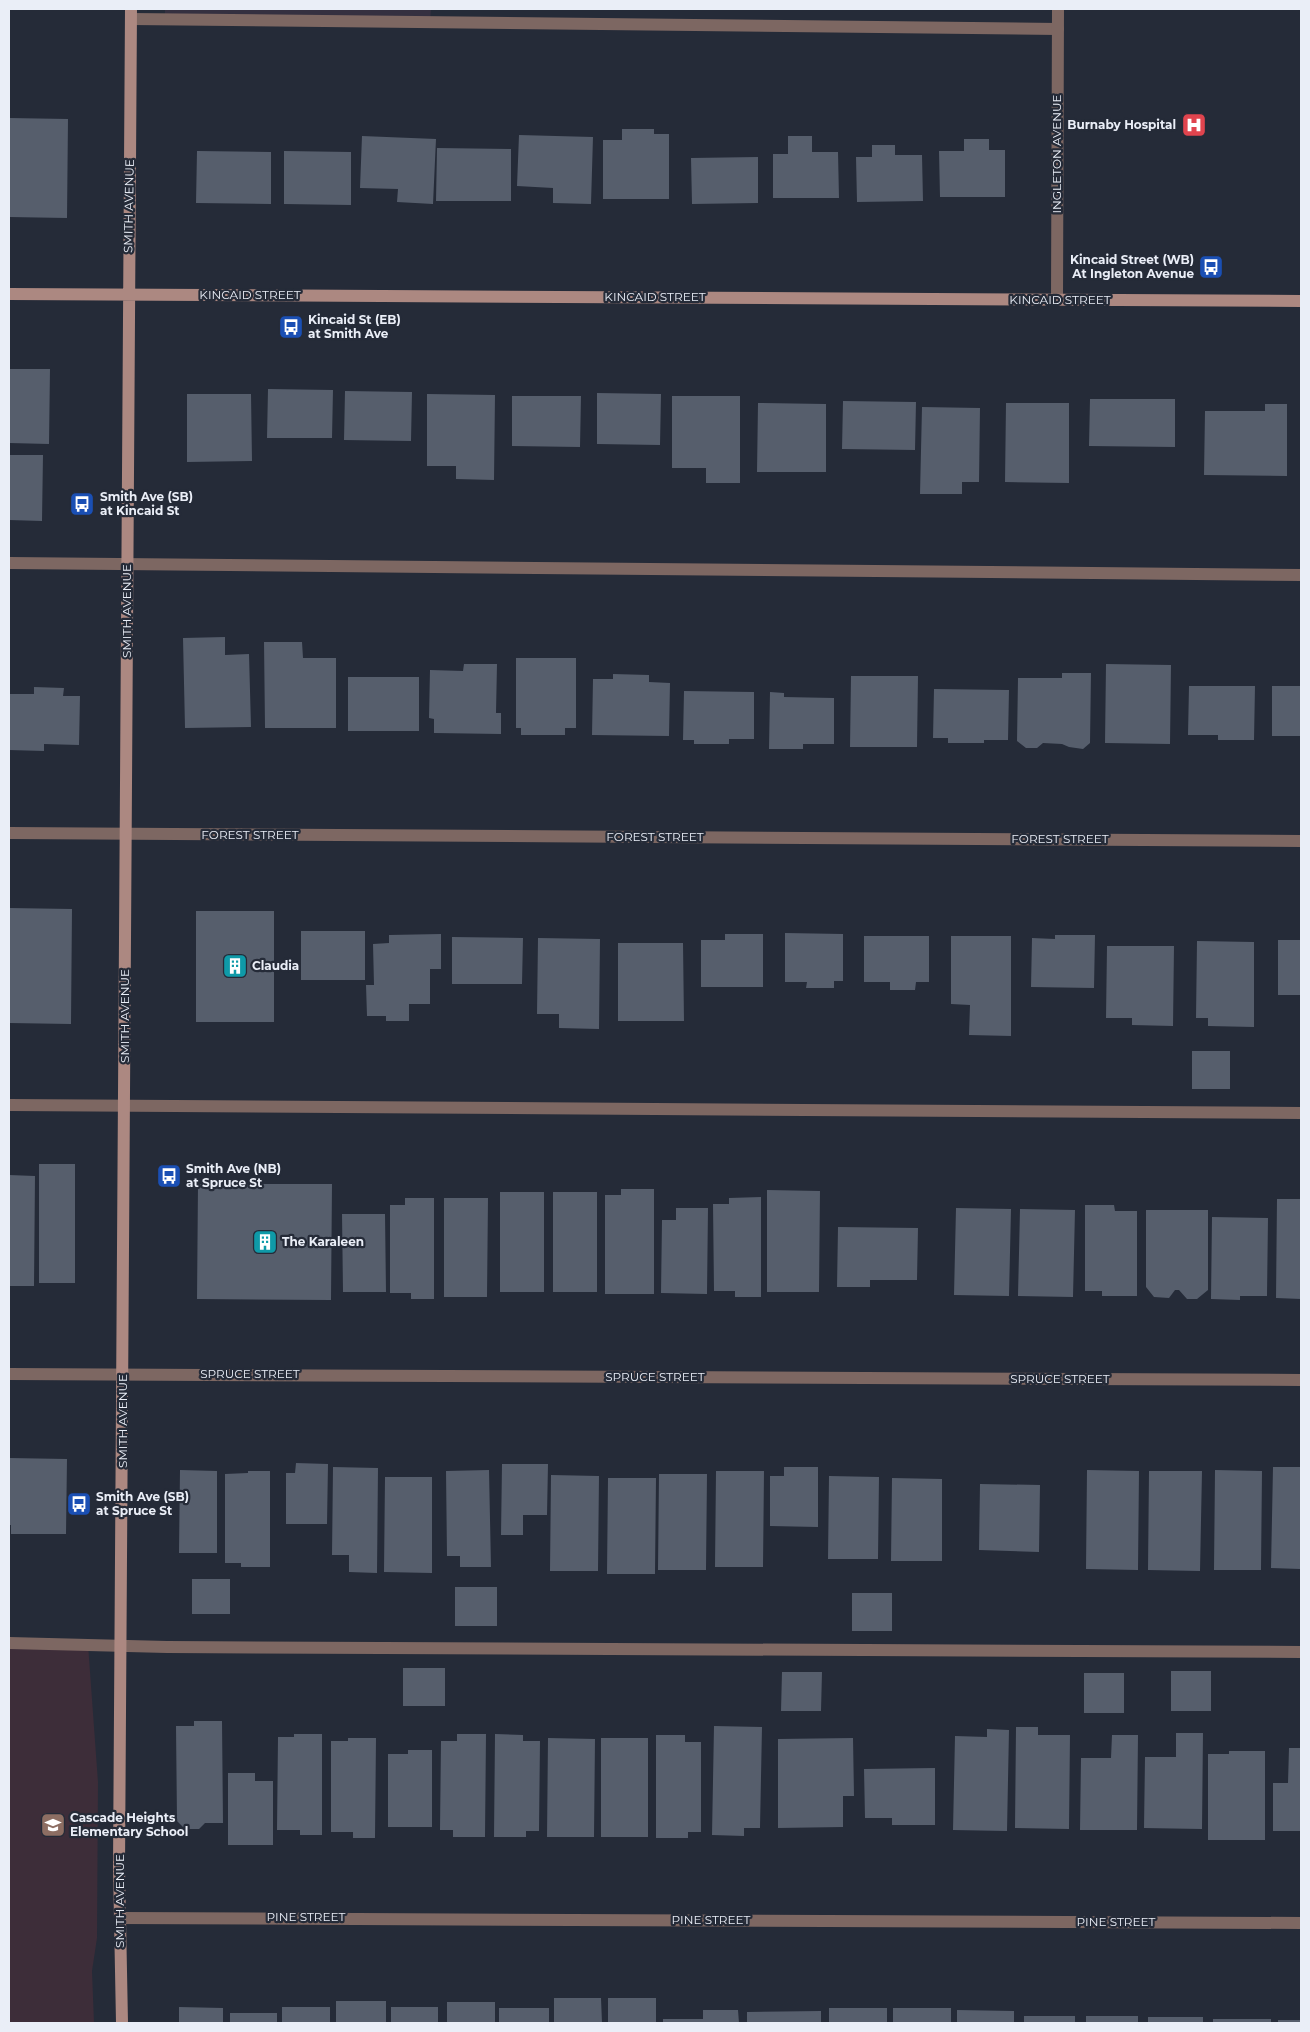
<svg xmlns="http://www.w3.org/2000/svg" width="1310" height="2032" viewBox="0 0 1310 2032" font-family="Montserrat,sans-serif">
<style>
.commercial{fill:#353040}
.education{fill:#3d2d39}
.building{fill:#565e6c}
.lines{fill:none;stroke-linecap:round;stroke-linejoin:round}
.lane{stroke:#7d6762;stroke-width:12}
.street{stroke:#7d6762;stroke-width:12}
.secondary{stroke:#ac8881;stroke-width:12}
.labels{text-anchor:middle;stroke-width:4.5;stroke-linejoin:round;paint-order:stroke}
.poi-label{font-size:12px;font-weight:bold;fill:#eaeef7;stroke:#252b38;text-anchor:start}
.street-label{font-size:12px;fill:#eaeef7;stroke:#252b38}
</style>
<rect width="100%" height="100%" fill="#252b38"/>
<path class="commercial" d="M165 9H431L430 22 165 19Z"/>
<path class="education" d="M9 1643 88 1644 98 1782 97 1938 92 1971 94 2023H9Z"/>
<path class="building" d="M9 118 68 119 67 218 9 217Z
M622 129H654V134H669V199H603V140H622Z
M519 135 593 137 591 204 553 203V188L517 186Z
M362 136 436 139 433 204 397 202 398 189 360 188Z
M788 136H812V152H838L839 198H773V154H788Z
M964 139H989V150H1005V197H940L939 151H964Z
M872 145H895V155H922L923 201 857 202 856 157H872Z
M437 148 511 149V201H436Z
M197 151 271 152V204L196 203Z
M284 151 351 152V205L284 204Z
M758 157V203L692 204 691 158Z
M9 369H50L49 444 9 443Z
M268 389 333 390 332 438H267Z
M345 391 412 392 411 441 344 440Z
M597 393 661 394 660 445 597 444Z
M187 394H251L252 461 187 462Z
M427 394 495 395 494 480 456 479V466H427Z
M512 396H581L580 447 512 446Z
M672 396H740V483H706V468H672Z
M1090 399H1175V447L1089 446Z
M843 401 916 402 915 450 842 449Z
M758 403 826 404V472H757Z
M1006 403H1069V483L1005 482Z
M1265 404H1287V476L1204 475 1205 411H1265Z
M922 407 980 408 979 482H962V494H920Z
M9 455H43L42 521 9 520Z
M225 637V655L249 654 251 727 185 728 183 638Z
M264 642H302L303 658H336V728H265Z
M516 658H576V728H565V735H521V728H516Z
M464 664H497L496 713H501V734L434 733V719L429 718 430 670 463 671Z
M1106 664 1171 665 1170 744 1105 743Z
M1062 673H1091L1090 743 1083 749 1069 747 1062 744 1043 743 1037 748H1026L1017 741 1018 678H1062Z
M613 674 649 675V682L670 683 669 736 592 735 593 679H613Z
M851 676H918L917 747H850Z
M348 677H419V731H348Z
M1189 686H1255L1254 740H1218V735H1188Z
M1272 686H1301V736H1272Z
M34 687 64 688 63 696H80L79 745 44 744V751L9 750V694H34Z
M934 689 1009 690 1008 740H984V743H948V738H933Z
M684 691 754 692V739H729V744H694V740H683Z
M770 692 784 693V697L834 698V744H803V749H769Z
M9 908 72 909 71 1024 9 1023Z
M196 911H274V1022H196Z
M301 931H365V980H301Z
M785 933 843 934V981H834V988H806L807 982H785Z
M441 934V969H430V1004H409V1021H386V1016H367L366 985H374L373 944 389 943V935Z
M725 934H763V987H701V940H725Z
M1055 935H1095L1094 988 1031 987 1032 938 1055 939Z
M864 936H929V982H916L915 990H890V982H864Z
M951 936H1011V1036L969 1035 970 1005 951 1004Z
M452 937 523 938 522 984H452Z
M538 938 600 939 599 1029 559 1028V1014H537Z
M1278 940H1301V995H1278Z
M1197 941 1254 942V1027L1208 1026V1018H1196Z
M618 943H683L684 1021H618Z
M1107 946H1174L1173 1026 1132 1025V1018H1106Z
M1192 1051H1230V1089H1192Z
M39 1164H75V1283H39Z
M9 1175 35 1176 34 1286H9Z
M198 1184H332L331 1300 197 1299Z
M621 1189H654V1294H605V1195H621Z
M767 1190 820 1191 819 1292H767Z
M500 1192H544V1292H500Z
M553 1192H597V1292H553Z
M761 1197V1297H735V1291H714L713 1204H729V1198Z
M405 1198H434V1299H411V1293H390V1205H405Z
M444 1198H488L487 1297H444Z
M1277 1199H1301V1299L1276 1298Z
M1085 1205H1114L1115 1211H1137V1296H1102V1291H1085Z
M676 1208H708L707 1294 661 1293 662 1220H676Z
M956 1208 1011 1209 1009 1296 954 1295Z
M1020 1209 1075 1210 1073 1297 1018 1296Z
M1146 1210H1208V1290L1197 1299H1187L1179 1290H1175L1169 1298 1154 1297 1146 1287Z
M342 1214H385L386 1292H343Z
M1212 1217 1268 1218 1267 1296H1240V1300L1211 1299Z
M838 1227 918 1228 917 1280H870V1287H837Z
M9 1458 67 1459 66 1534H11V1525H9Z
M296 1463 328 1464 327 1524H286V1473H295Z
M502 1464H548L547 1515H523V1535H501Z
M333 1467 378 1468 377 1573 349 1572V1555H332Z
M784 1467H818V1527L770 1526V1476H784Z
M1273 1467H1301L1300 1569 1271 1568Z
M180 1470 217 1471V1553H179Z
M489 1470 491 1567H460V1556H447L446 1471Z
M1087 1470 1139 1471 1138 1570 1086 1569Z
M1215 1470 1262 1471 1261 1570H1214Z
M248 1471H270V1567H241V1563H225V1474L248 1473Z
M716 1471H764L763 1567H715Z
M1149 1471H1202L1200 1571 1148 1570Z
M659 1474H707L706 1570H658Z
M551 1475 599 1476 598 1571H550Z
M829 1476 879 1477 878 1559H828Z
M385 1477H432V1573L384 1572Z
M608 1478H656L655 1574H607Z
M892 1478 942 1479V1561H891Z
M980 1484 1040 1485 1039 1552 979 1550Z
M192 1579H230V1614H192Z
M455 1587H497V1626H455Z
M852 1593H892V1631H852Z
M403 1668H445V1706H403Z
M1171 1671H1211V1711H1171Z
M782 1672H822L821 1711H781Z
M1084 1673H1124V1713H1084Z
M194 1721H222L223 1823H205L199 1829H185L177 1821 176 1726H194Z
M714 1726 762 1727 760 1828H744V1836L712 1835Z
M1016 1727H1038V1735H1070L1069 1829 1015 1828Z
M987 1729 1009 1730 1007 1831 953 1830 955 1736 987 1737Z
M1176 1733H1203L1202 1829 1144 1828 1145 1757H1176Z
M294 1734H322V1835H300V1830H277L278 1737H294Z
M457 1734H486L485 1837H453V1830H440L441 1741H457Z
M495 1734 523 1735V1741H540L539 1831H526V1837H494Z
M656 1735H685V1742H701V1832H688V1838H656Z
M1112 1735H1138L1137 1830H1080L1081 1758H1111Z
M348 1738H376L375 1838H353V1832H331V1741H348Z
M548 1738 595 1739 594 1837H547Z
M601 1738H648V1837H601Z
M853 1738 854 1796H843V1827L778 1828V1739Z
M1289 1748H1301V1831H1273V1783H1288Z
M408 1750H432V1827H388V1754H408Z
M1229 1751H1265V1840H1208V1754H1229Z
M935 1768V1825H892V1818H865L864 1769Z
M228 1773H255V1781H273V1845H228Z
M554 1998H601L602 2023H554Z
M608 1998H656V2023H608Z
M336 2001H386V2023H336Z
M447 2002H495V2023H447Z
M179 2007 223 2008V2023H179Z
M282 2007H330V2023H282Z
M391 2007H438V2023H391Z
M499 2008H549V2023H499Z
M829 2008H887V2023H829Z
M893 2008H951V2023H893Z
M703 2010H738L739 2023H663V2019H703Z
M957 2010 1014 2011V2023H957Z
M821 2011V2023H747V2012Z
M230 2013H277V2023H230Z
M1024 2016H1075V2023H1024Z
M1086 2016H1138V2023H1086Z
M1148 2017H1203V2023H1148Z
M1213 2019H1271V2023H1213Z
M1278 2020H1301V2023H1278Z"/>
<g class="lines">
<path class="lane" d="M131 19 1058 29
M9 563 1301 575
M9 1105 1301 1113
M9 1643 167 1647 1301 1652"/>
<path class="street" d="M1057 299 1058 9
M9 833 1301 841
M9 1374 1301 1380
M120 1918 1301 1923"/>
<path class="secondary" d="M9 294 1301 301
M122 2023 119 1867 131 9"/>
</g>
<defs>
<symbol id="hospital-square" viewBox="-11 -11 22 22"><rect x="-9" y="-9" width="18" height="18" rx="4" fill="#e0444e" stroke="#252b38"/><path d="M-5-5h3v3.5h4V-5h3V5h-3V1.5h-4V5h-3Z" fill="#fff"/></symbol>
<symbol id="bus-square" viewBox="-11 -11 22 22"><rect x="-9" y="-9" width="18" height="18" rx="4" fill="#1a4fb4" stroke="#252b38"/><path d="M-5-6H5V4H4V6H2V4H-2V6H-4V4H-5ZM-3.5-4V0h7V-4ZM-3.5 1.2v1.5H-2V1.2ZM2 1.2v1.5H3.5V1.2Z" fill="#fff"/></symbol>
<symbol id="building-square" viewBox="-11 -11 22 22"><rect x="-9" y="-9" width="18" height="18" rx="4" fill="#0f9aa8" stroke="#252b38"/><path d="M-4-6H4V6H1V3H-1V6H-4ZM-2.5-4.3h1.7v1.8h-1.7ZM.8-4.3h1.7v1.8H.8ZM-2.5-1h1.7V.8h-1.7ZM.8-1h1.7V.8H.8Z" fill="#fff"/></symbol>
<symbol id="school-square" viewBox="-11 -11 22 22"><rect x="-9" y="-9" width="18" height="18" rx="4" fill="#8d6e63" stroke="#252b38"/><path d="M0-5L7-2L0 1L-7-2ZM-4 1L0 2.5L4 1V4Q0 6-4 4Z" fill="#fff"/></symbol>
</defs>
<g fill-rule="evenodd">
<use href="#hospital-square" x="1180" y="111" width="28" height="28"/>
<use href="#bus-square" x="1197" y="253" width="28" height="28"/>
<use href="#bus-square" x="277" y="313" width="28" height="28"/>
<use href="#bus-square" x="68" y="490" width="28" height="28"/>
<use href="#building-square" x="221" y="952" width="28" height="28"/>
<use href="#bus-square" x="155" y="1162" width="28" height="28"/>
<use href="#building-square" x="251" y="1228" width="28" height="28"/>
<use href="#bus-square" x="65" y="1490" width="28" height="28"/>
<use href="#school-square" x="39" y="1811" width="28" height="28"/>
</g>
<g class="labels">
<g class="poi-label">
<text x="1176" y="129" text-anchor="end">Burnaby Hospital</text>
<text x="1194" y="264" text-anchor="end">Kincaid Street (WB)<tspan x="1194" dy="14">At Ingleton Avenue</tspan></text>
<text x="308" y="324">Kincaid St (EB)<tspan x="308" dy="14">at Smith Ave</tspan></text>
<text x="100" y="501">Smith Ave (SB)<tspan x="100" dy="14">at Kincaid St</tspan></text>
<text x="252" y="970">Claudia</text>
<text x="186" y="1173">Smith Ave (NB)<tspan x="186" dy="14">at Spruce St</tspan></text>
<text x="282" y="1246">The Karaleen</text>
<text x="96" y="1501">Smith Ave (SB)<tspan x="96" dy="14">at Spruce St</tspan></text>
<text x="70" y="1822">Cascade Heights<tspan x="70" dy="14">Elementary School</tspan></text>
</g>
<g class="street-label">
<text transform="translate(1057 154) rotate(-90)" y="4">INGLETON AVENUE</text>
<text transform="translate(129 206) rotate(-89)" y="4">SMITH AVENUE</text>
<text x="250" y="299">KINCAID STREET</text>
<text x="655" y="301">KINCAID STREET</text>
<text x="1060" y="304">KINCAID STREET</text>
<text transform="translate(127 611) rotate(-90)" y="4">SMITH AVENUE</text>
<text x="250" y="839">FOREST STREET</text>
<text x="655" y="841">FOREST STREET</text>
<text x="1060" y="843">FOREST STREET</text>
<text transform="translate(125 1016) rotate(-90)" y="4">SMITH AVENUE</text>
<text x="250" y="1378">SPRUCE STREET</text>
<text x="655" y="1381">SPRUCE STREET</text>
<text x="1060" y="1383">SPRUCE STREET</text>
<text transform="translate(123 1421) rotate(-90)" y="4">SMITH AVENUE</text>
<text transform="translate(120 1901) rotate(-90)" y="4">SMITH AVENUE</text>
<text x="306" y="1921">PINE STREET</text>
<text x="711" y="1924">PINE STREET</text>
<text x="1116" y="1926">PINE STREET</text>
</g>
</g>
<rect width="1310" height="2032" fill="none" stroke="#eaeef7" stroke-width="20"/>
</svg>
